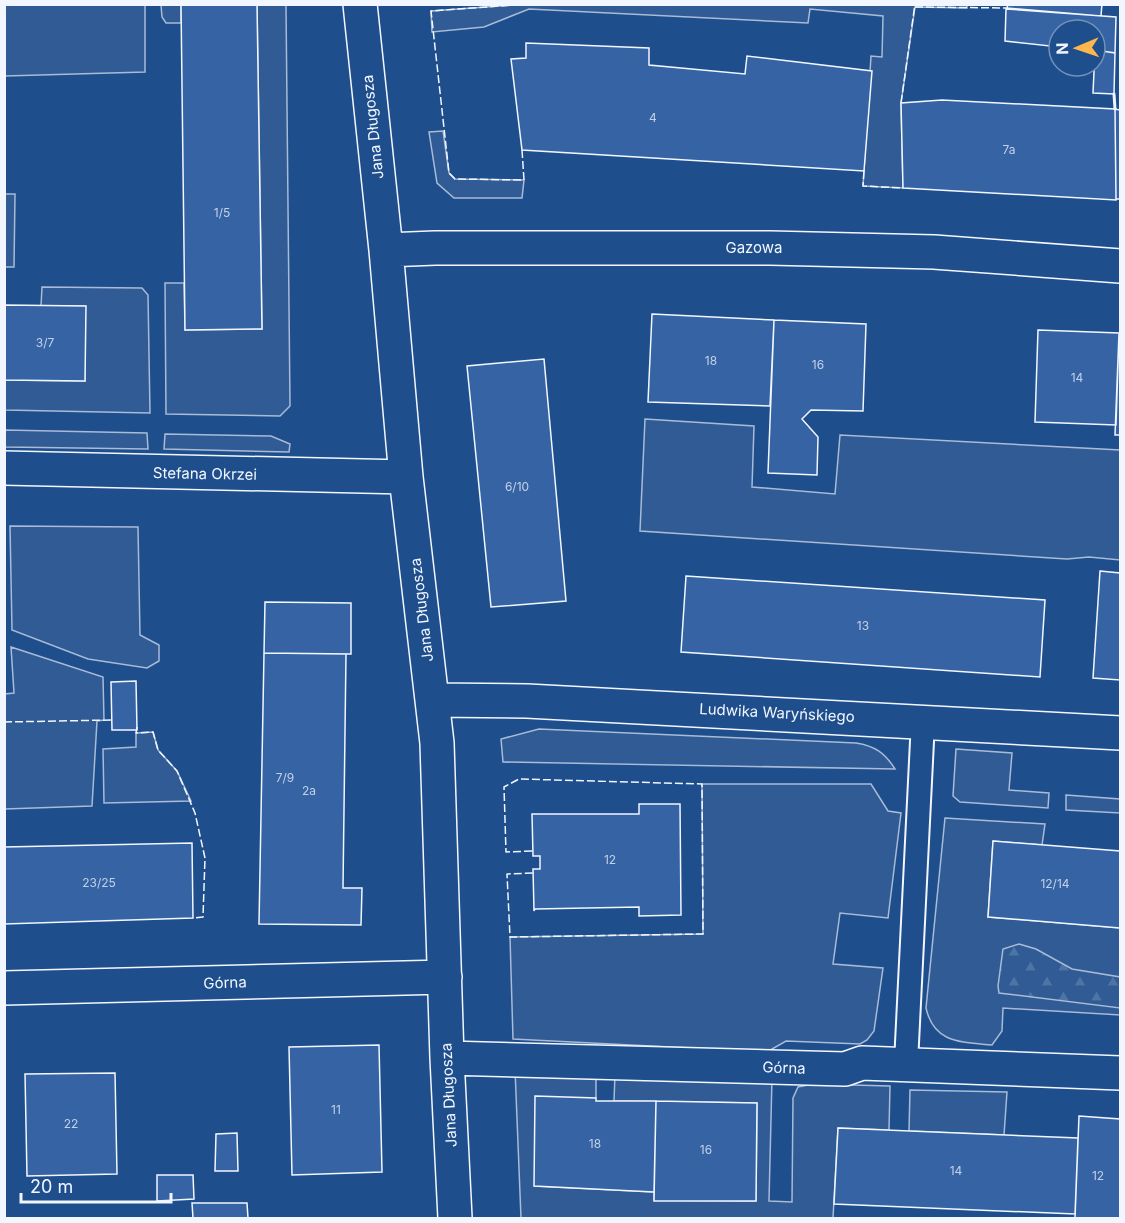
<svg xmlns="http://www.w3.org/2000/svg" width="1125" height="1223" viewBox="0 0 1125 1223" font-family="Inter,sans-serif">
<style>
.grass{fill:#305b95;stroke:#a8bbd7;stroke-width:1.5}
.forest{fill:url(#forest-firs);stroke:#a8bbd7;stroke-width:1.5}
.building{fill:#3563a3;stroke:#f2f6ff;stroke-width:1.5}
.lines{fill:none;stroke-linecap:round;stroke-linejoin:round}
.service-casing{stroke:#f2f6ff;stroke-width:26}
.minor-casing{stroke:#f2f6ff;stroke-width:36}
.service{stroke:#1f4e8c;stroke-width:22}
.minor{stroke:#1f4e8c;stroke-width:33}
.fence{stroke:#f2f6ff;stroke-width:1.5;stroke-dasharray:8 3;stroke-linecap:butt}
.wall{stroke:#f2f6ff;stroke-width:3}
.labels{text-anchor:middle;stroke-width:4.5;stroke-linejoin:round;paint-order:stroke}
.number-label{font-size:12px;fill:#c3d1e8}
.street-label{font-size:15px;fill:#f2f6ff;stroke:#1f4e8c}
</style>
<defs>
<pattern id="forest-firs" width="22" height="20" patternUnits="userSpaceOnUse" patternTransform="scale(1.5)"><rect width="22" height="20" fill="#305b95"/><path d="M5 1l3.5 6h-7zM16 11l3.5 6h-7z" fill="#4e73a5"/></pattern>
</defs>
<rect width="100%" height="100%" fill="#1f4e8c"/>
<path class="grass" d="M527 4 967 5V8L915 7 901 103 903 188 863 186 871 56 882 57 883 16 810 9 808 23 529 9 484 27 432 32 431 11Z
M4 5H145V72L5 76Z
M161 5H181V23H166L162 17Z
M257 5H286L290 406 280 416 166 414 165 283H184L185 330 262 329Z
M443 131 449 173 455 179 524 180 522 198H454L437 183 429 132Z
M5 194H15L14 267H5Z
M42 287 142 288 148 295 150 413 5 410V380L85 381V306H41Z
M645 419 754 426 752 487 835 494 840 435 1120 450V560L1089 557 1067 559 640 531Z
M5 430 147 433 148 449 5 447Z
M165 434 271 436 290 444 289 452 164 449Z
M10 526 138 527 140 635 159 645V661L147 668 88 659 12 630Z
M11 647 103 677 104 720 97 721 92 806 5 809V694L14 693Z
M539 729 856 743C875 746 885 753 895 769L503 762 501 739Z
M153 732 158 750 177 771 191 801 104 803 103 749 136 747V733Z
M956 749 1012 753 1009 790 1049 793 1048 808 960 802 953 796Z
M702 784H871L888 811 901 813 888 918 840 913 833 964 883 968 874 1031 867 1040 860 1044 786 1041 767 1052 513 1039 510 937 703 934Z
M1066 795 1120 799V813L1066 810Z
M945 818 1045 824 1042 845 993 841 988 917 1120 928V1015L1003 1008 1002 1031 992 1045C962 1042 934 1044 926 1008Z
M515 1069 596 1071V1098L535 1186 654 1192V1200L756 1201 757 1103 614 1101 615 1074 772 1078 769 1201 792 1202 793 1098 798 1087 813 1084 890 1086 889 1130 838 1128 833 1218H521Z
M910 1090 1007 1092 1004 1135 909 1131Z"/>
<path class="forest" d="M1019 944 1036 949 1072 969 1120 977V1008L999 993 998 986 1003 949Z"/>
<path class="building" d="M181 4H257L262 329 185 330Z
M1008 4H1102L1101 16 1007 8Z
M1006 9 1116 17 1115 53 1095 50V30H1059V47L1005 41Z
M526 43 649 48V65L745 74 747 56 872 71 864 171 522 150 511 59 526 58Z
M1095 50 1115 53 1114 94 1093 93Z
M942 100 1115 109 1116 200 903 188 901 103Z
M1115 109 1120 110V199H1116Z
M4 305 86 306 85 381 4 380Z
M652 314 774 320 770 406 648 402Z
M774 320 866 324 863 411 811 410 802 419 818 437 817 475 768 473Z
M1038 330 1119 333 1116 425 1035 422Z
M1119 333H1120V435H1115Z
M544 359 566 601 491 607 467 366Z
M1100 571 1120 573V680L1093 678Z
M686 576 1045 600 1040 677 681 652Z
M265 602 351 603V654L264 653Z
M264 653 346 654 343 888H362L361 925 259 924Z
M136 681 137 730H112L111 682Z
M639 804H680L681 915 639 916V907L535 909 534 911 533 869H540V856H533L532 814H639Z
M993 841 1120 851V928L988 917Z
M192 843 193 918 4 924V847Z
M379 1045 382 1172 292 1175 289 1047Z
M115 1073 117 1174 27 1176 25 1074Z
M535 1096 596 1098V1101H656L654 1192 534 1186Z
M656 1101 757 1103 756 1201H654Z
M1079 1116 1120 1119V1218H1075Z
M838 1128 1078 1138 1075 1214 834 1204Z
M237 1133 238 1171H215L216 1134Z
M157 1175H193L194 1199 157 1201Z
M192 1203H247L248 1218H193Z"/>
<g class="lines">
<defs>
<path id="service" d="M906 1063 923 721"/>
<path id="minor" d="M360 4 386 250 406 477 437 743 447 1058 455 1218
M386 250 435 248H770L934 252 1120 266
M4 468 406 477
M432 700 527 701 1120 733
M4 988 445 977
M447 1058 845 1069 862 1063 1120 1073"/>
</defs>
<use href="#service" class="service-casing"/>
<use href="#minor" class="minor-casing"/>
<use href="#service" class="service"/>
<use href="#minor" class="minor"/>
<path class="fence" d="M915 7 1007 8
M901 103 915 4
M522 150 524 180 455 179 449 173 431 11 527 4
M864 171 863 186 903 188
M4 722 112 720
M137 727 136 733 153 732 158 750 177 771 195 813 205 858 203 917 193 918
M532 851 506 852 504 787 519 779 702 784 703 934 510 937 507 874 533 873"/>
<path class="wall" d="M1114 94 1115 109"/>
</g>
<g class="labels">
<g class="number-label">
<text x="653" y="122">4</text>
<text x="1009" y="154">7a</text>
<text x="222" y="217">1/5</text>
<text x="45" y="347">3/7</text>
<text x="711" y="365">18</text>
<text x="818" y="369">16</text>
<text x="1077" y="382">14</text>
<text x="517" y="491">6/10</text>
<text x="863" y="630">13</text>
<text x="285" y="782">7/9</text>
<text x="309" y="795">2a</text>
<text x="610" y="864">12</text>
<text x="99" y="887">23/25</text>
<text x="1055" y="888">12/14</text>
<text x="336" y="1114">11</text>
<text x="71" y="1128">22</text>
<text x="595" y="1148">18</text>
<text x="706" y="1154">16</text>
<text x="956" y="1175">14</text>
<text x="1098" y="1180">12</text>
</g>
<g class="street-label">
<text transform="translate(373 127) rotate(-96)" y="5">Jana Długosza</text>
<text x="754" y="253">Gazowa</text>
<text transform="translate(205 474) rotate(1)" y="5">Stefana Okrzei</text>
<text transform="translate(422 610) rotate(-97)" y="5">Jana Długosza</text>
<text transform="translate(777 713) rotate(3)" y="5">Ludwika Waryńskiego</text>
<text transform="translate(225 983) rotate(-2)" y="5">Górna</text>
<text transform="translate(784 1068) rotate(2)" y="5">Górna</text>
<text transform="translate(449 1095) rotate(-93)" y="5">Jana Długosza</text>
</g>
</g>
<rect width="1125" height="1223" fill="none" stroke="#f2f6ff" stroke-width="12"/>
<g transform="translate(1077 48) rotate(268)"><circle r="28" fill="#1f4e8c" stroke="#7391ba" stroke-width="1.5"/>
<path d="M0-4.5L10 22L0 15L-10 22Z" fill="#ffb74d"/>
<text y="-9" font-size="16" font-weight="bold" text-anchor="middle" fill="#f2f6ff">N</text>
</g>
<path d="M21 1193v9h150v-9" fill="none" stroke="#f2f6ff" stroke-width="3"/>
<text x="30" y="1193" font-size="18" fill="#f2f6ff" stroke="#1f4e8c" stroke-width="4.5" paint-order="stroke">20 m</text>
</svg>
